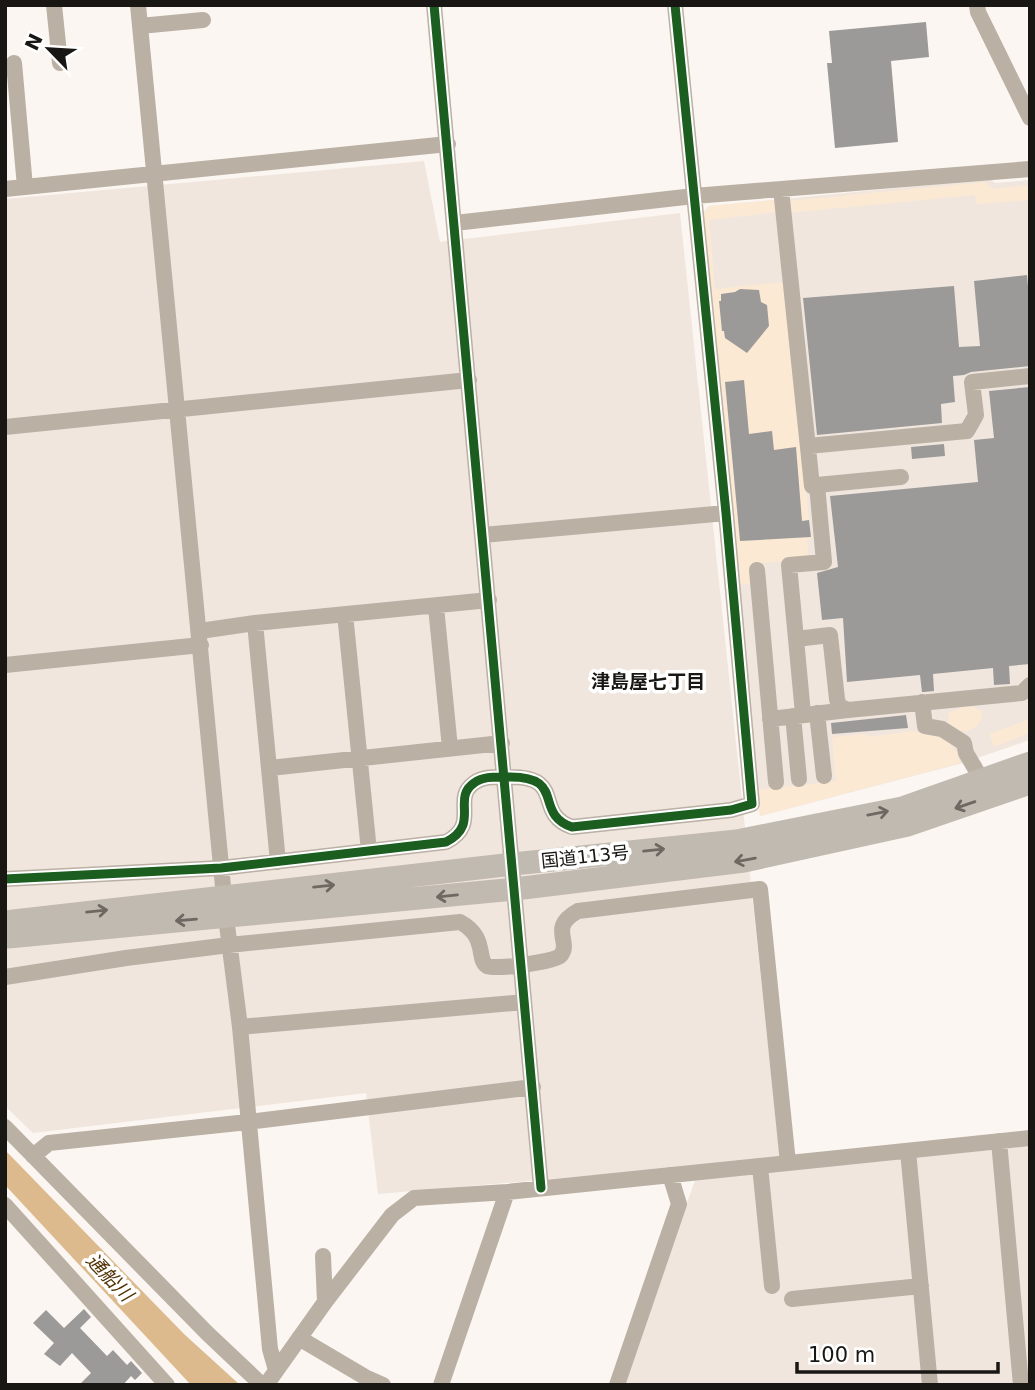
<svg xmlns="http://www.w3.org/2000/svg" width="1035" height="1390" viewBox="0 0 1035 1390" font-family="'DejaVu Sans','Noto Sans JP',sans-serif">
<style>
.built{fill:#f0e6dd}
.green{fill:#fbe9d4}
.water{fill:#dcba8e}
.building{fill:#9b9a99}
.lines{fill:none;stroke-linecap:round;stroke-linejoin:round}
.minor{stroke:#bab0a4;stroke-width:16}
.highway{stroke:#c1bab1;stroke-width:23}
.cycleway-casing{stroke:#fff;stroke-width:13}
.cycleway{stroke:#1b5e20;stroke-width:9}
.oneway{stroke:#6d6862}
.labels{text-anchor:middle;stroke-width:7;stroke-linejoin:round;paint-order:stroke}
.street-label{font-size:18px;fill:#191713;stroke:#fff}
.neighbourhood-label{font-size:19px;font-weight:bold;fill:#191713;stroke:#fff}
.water-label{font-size:19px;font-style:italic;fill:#503100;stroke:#fff}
</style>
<rect width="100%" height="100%" fill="#fbf6f1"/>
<path class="built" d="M424 161 440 242 680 213 780 1159 378 1194 366 1093 33 1133 5 1106V199Z
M990 179 995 183 1030 180V740L963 763 760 816 701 216 709 206Z
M1030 1146V1385H620L696 1178Z"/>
<path class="green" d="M985 182 993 189 1030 185V200L976 204 975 195 788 213 787 201Z
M778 200 779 212 709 220 715 289 785 282 811 539 807 540 809 559 752 564 754 583 737 585 701 216 709 206Z
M962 707H973L981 711 982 718C974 734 959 735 947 724L949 713Z
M1030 719V733L994 747 989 734Z
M912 731C936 736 954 736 960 763L760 816 757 790 836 781 832 737 864 734 871 737Z"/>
<path class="water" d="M5 1150 184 1334 240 1385H191L5 1185Z"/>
<path class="building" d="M926 22 929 57 891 61 898 142 835 148 827 63H832L829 31Z
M1027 275 1030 310V366L971 372 964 375 953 376 955 402 941 404 942 423 817 435 803 298 954 286 959 347 980 346 974 281Z
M740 289 759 290 761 302 767 305 769 326 747 353 725 338 724 331H722L719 301H721V294L735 292Z
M744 380 749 434 772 431 774 450 796 447 802 521 809 520 811 537 740 541 725 382Z
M1030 387V664L1009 666 1010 684 994 685 993 668 933 674 934 691 924 692H922L920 675 847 682 843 618 822 620 817 573 838 567 830 496 978 482 974 440 994 438 989 391Z
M944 444 945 456 912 459 911 447Z
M906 715 908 728 832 734 831 723Z
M84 1309 91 1317 80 1328 107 1356 113 1350 127 1365 131 1361 142 1373 135 1380 131 1376 123 1385H79L91 1373 72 1353 60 1366 44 1354 54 1343 33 1323 46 1310 64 1328Z"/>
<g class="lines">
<path class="minor" d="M54 5 60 63
M138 5 224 897
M434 5 541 1188
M977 5 978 12 1030 118
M140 26 203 20
M14 63 25 187
M5 189 448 144
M781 189 812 486 817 485 824 562 789 565 796 639 830 635 837 699 839 706 848 710 1022 693 1030 685
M455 223 694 196 1030 169
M5 427 469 380
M808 446 967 431 976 415 972 382 1030 376
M817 485 901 477
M483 535 726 513
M757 570 776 782
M436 607 450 748
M345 614 369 851
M255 623 278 862
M200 631 255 623 489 600
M796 639 803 714
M5 665 201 645
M922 702 925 726 942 729 964 743 966 753 982 780
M817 713 824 776
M793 716 799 779
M770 719 848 710
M270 768 502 743
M5 879 221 868 446 842C481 824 451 799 474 783 483 776 496 777 506 777 568 775 532 813 572 827L731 810 752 804 726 513 675 5
M226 917 240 1027 270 1349 276 1370
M5 977 126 958 229 945 460 922C488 937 476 959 487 966 494 970 555 962 560 956 573 942 547 928 578 911L760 889 788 1163
M240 1027 524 1002
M5 1127 207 1333 262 1385
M999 1141 1021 1385
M908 1151 930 1385
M33 1156 49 1143 248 1122 533 1087
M760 1166 772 1286
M5 1205 167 1385
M323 1256 325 1302
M792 1299 921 1286
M299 1338 365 1377 383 1385
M266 1385 325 1302 392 1215 414 1198 507 1192 1030 1138
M441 1385 507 1192
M617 1385 679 1204 670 1175"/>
<path class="highway" d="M5 922 513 864 737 841 902 808 1030 763
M8 937 515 889 744 861 908 825 1030 783"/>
<defs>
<path id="cycleway" d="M434 5 541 1188
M5 879 221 868 446 842C481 824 451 799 474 783 483 776 496 777 506 777 568 775 532 813 572 827L731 810 752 804 726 513 675 5"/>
</defs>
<use href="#cycleway" class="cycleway-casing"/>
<use href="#cycleway" class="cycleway"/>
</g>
<defs><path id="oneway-shaft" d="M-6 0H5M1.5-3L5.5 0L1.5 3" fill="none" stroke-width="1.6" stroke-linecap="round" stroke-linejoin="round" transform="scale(1.75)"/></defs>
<g class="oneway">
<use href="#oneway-shaft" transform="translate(965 805) rotate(161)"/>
<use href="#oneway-shaft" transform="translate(878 813) rotate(-11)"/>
<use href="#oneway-shaft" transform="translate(654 850) rotate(-6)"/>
<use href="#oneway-shaft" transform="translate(745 860) rotate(170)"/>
<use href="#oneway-shaft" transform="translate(324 886) rotate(-6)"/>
<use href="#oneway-shaft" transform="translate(447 896) rotate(174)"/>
<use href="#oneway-shaft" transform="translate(97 911) rotate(-6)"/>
<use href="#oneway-shaft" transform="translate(186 920) rotate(175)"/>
</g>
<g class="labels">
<g class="street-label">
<text transform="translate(585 857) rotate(-6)" y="6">国道113号</text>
</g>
<g class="neighbourhood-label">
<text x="648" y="688">津島屋七丁目</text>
</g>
<g class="water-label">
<text transform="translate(110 1277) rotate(46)" y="7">通船川</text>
</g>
</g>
<rect width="1035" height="1390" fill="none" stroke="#191713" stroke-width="14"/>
<g transform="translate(49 49) rotate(295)" stroke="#ffffff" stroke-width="5" paint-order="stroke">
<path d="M0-5L12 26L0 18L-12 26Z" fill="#191713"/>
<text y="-10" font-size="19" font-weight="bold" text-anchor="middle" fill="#191713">N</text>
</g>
<path d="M797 1362v10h201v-10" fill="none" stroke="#191713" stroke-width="3.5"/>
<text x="808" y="1362" font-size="21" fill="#191713" stroke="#ffffff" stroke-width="5" paint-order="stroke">100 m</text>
</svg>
